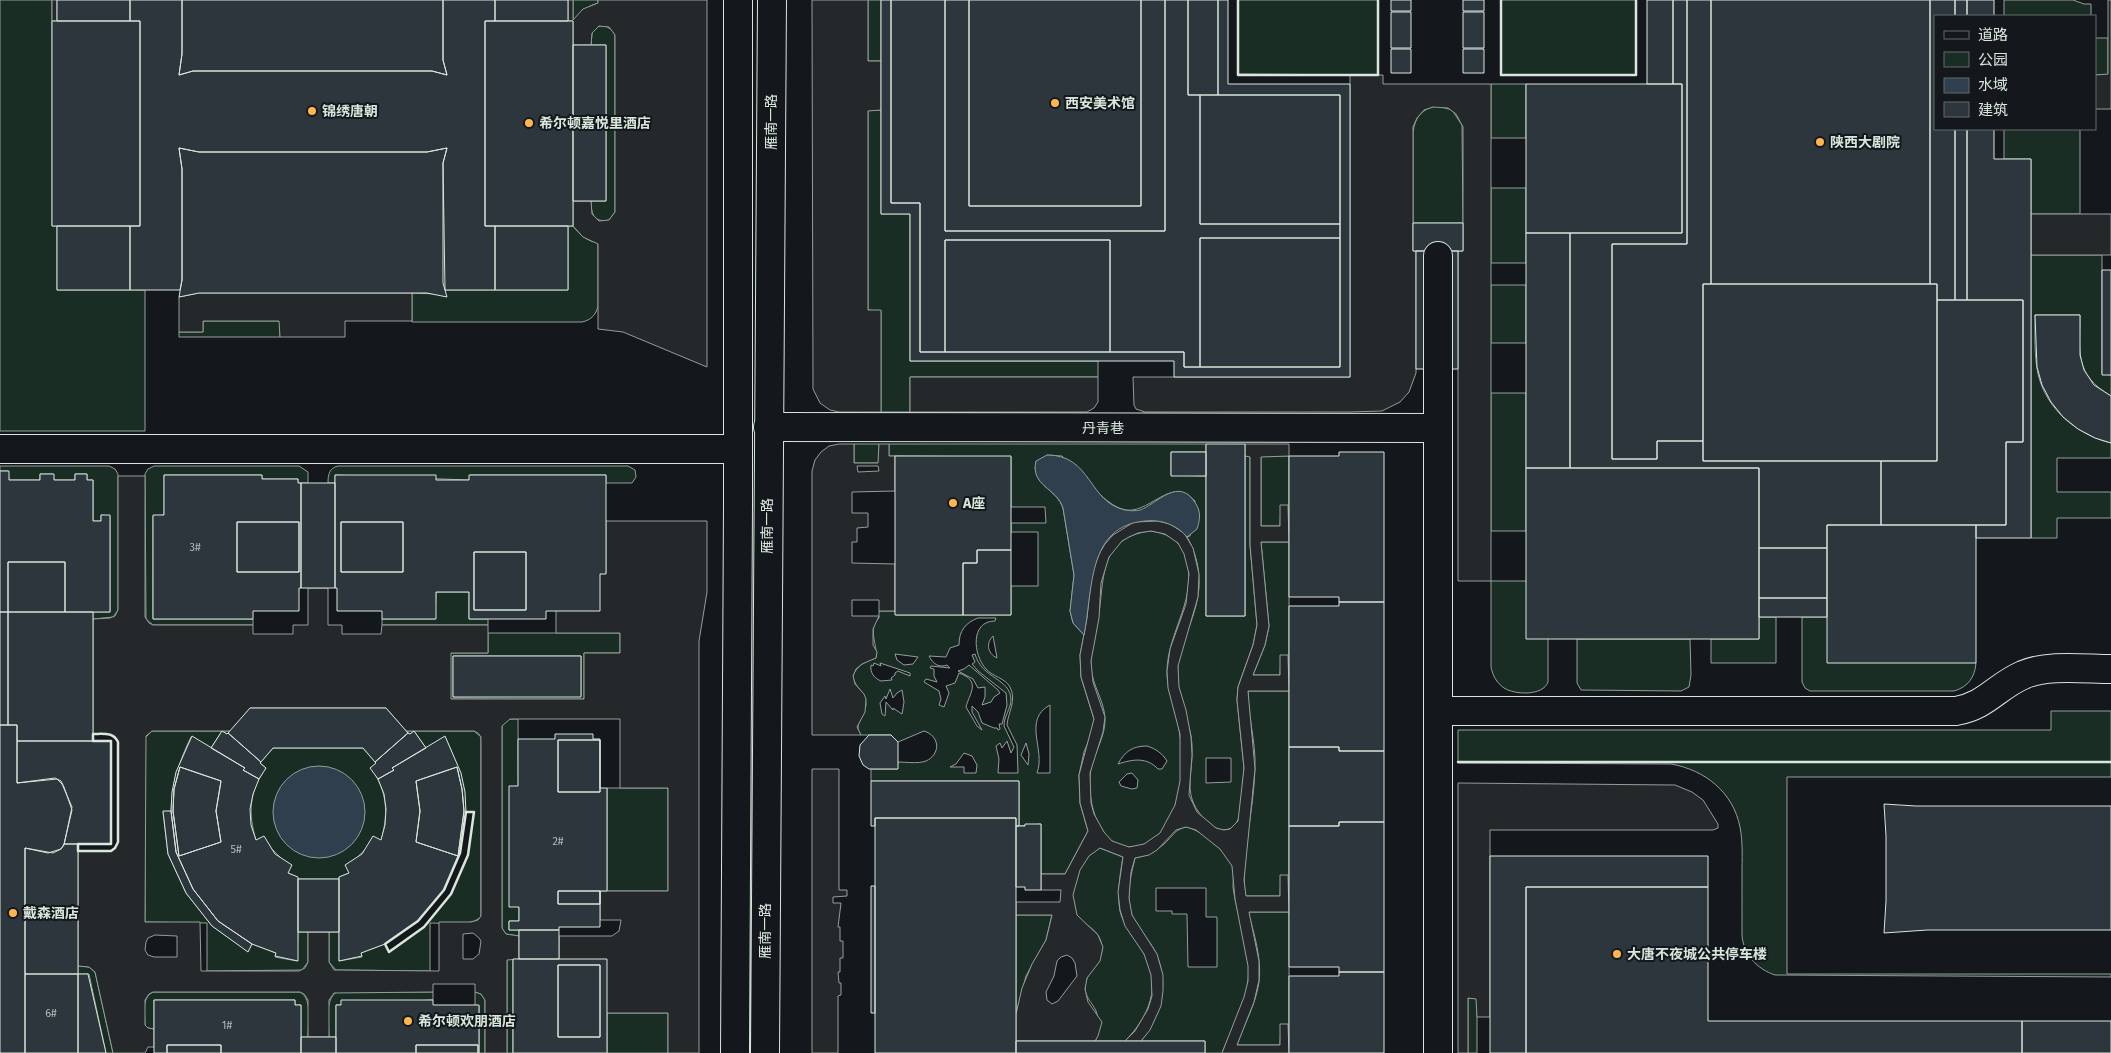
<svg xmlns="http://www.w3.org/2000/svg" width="2111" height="1053" viewBox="0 0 2111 1053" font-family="'Fira Sans','Noto Sans SC',sans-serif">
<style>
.green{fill:#1a2d24;stroke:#939e99;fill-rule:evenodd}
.parking{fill:#24282b;stroke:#939e99;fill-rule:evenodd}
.water{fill:#2f3f4d;stroke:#939e99}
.building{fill:#2c363c;stroke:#d8e6dc;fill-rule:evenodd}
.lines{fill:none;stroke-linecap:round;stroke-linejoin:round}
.minor-casing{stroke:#d8e6dc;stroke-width:30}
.secondary-casing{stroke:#d8e6dc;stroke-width:30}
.minor{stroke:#14181c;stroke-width:28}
.secondary{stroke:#14181c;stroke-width:28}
.wall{stroke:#d8e6dc;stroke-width:2.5}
.poi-dot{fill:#ffb74d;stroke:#14181c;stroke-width:2}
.labels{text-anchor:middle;stroke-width:4;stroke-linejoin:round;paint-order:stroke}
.number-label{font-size:11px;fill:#adbab4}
.poi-label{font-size:14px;font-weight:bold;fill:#d8e6dc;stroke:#14181c;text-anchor:start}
.street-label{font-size:14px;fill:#d8e6dc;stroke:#14181c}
</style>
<rect width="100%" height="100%" fill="#14181c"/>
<path class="green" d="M0 0H52V226H57V290H145V431H0Z
M573 0H598V3L590 6 573 21Z
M868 0H881V61H868Z
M1238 0H1378V75L1238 74Z
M1501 0H1636V75H1501Z
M2004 0H2073L2084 4H2091V16H2004Z
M604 25 612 30 615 35V212L609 220C594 223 591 214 591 201H606V45H591L592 33 597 27Z
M2095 38H2108V75H2095Z
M1491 84H1526V138H1491Z
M1438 106 1452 110 1462 125 1463 223H1413V132C1415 117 1422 108 1438 106Z
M868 110H881V214H910V361H1098V377H910V412H881V311L868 310Z
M2004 129H2080V214H2031V159H2004Z
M1491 188H1526V263H1491Z
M568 226H573C580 235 587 241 598 243V306C596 315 591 320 582 322H412V293L437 294 445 290H568Z
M2031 255H2102V374L2111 375V396C2074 374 2080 353 2080 315H2035C2035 335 2034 355 2038 374 2046 409 2077 435 2111 443V458H2057V492H2111V518H2057V538H2031Z
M1491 285H1526V343H1491Z
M203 321H280V337H179V332H203Z
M1491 393H1526V531H1491Z
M854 444H879V463H854Z
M889 444H1206V452H1171V475L1206 476V616H1245V456H1250V545L1257 625 1253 645 1238 687 1237 700 1244 768 1240 816 1234 827C1224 832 1217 830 1210 824 1176 795 1197 773 1191 736 1186 713 1175 688 1178 665 1182 638 1197 615 1199 588 1200 570 1196 552 1187 537L1190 536 1195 501C1171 473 1148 518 1122 509 1104 504 1077 470 1062 456L1047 455 1035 467C1037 488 1057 490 1063 508L1074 575 1070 611 1073 623 1084 635 1080 655 1081 677 1094 719 1091 735 1084 752 1079 775 1080 803 1088 831 1065 874H1041V824L1019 826V781H871V769H897L898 762C906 762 918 764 926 761 941 754 940 736 924 731L898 742 891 735H861C853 726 864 715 866 705 867 692 854 688 853 676 856 666 866 661 876 658 878 645 867 629 879 618V611H895L896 615H1011V586H1038V532H1011V523H1046L1045 507H1011V457L889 456ZM978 618H996L995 621C970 621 973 655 986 669 993 677 1005 678 1010 687 1017 701 1008 712 1007 725L1017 745 1018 773H998L999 759 996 746 1000 743 1002 748 1007 741 1011 753 1014 747 1004 726C1004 716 1011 709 1011 699 1010 678 982 679 975 654L972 655 975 662 972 664 978 671 1006 693 1007 705 1002 724H999L1000 729 998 730 997 728H994L982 723 978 712 972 706V712L982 730 977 726 966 707C969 694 982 681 959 673L955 683 946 686 949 693 944 707 939 705 941 699 939 691 924 682 926 679 937 682 934 676V669L930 668 931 666 950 668 947 665C939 668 933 664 929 656L946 657 950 648 959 645C959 631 965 623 978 618ZM993 636 997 658C987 653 986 643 993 636ZM895 654 918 657 913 664 904 665 897 660ZM880 663 910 673V676L898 671 895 673V675L891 678 892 680 881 681C874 678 870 673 871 665L873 666 874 663 881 666ZM890 689 893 698 897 693 902 690 904 702 902 714 893 708V710L886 702 885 716 882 714 880 703 885 696 886 699ZM1050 705V773H1037C1046 750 1022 720 1050 705ZM1026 743 1029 754 1028 765 1021 755ZM964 753 972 756 977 765 976 773H964V767H950L956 764ZM1206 758H1231V782L1206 783Z
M1261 456H1289V526L1281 505 1280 526H1261Z
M0 466H109L115 469 118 474V610L113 617 93 619V612H110V516L101 515V521H93V480H87V474H75V480H54L53 474H40V480H9L8 471H0Z
M154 466H299L308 472V483H298V479H262V475H164V515L153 516V619H253V625H153L146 619 145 474 148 469Z
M338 466H628L635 470 636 477 632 483H606V475H470L469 480 335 475V483H328C328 475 329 468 338 466Z
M1150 531C1166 533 1179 539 1185 555 1200 597 1167 631 1167 672 1167 689 1174 704 1177 720 1185 753 1184 801 1163 830 1154 841 1141 848 1127 847 1095 843 1086 794 1091 769 1094 752 1106 736 1105 718 1104 700 1092 685 1091 667 1090 651 1095 635 1098 619 1105 581 1097 538 1150 531ZM1147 746C1156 749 1162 753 1167 761L1162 769H1158C1147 757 1133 759 1118 764 1125 751 1133 746 1147 746ZM1132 773 1138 780 1137 788 1132 789 1121 786 1119 782 1127 774Z
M1261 542H1289V675L1281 655 1280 675H1253L1265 645 1269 626Z
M1491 581H1526L1548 639V682C1543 696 1515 695 1504 688 1496 682 1493 676 1491 667Z
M436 592H469V619H488V625H382V619H435Z
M1759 617H1776V663H1711V639H1759Z
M1802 617H1827L1976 663C1975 677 1968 687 1954 691H1810L1805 688 1802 682Z
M488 633H620V653H584V699H450V653H488ZM453 656H581V696L453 697Z
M1577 639H1690L1691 675 1689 687 1681 691 1581 690 1577 683Z
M969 665 998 690 1000 693 994 697 991 702 982 705 985 697V687L978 688 973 679 958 671 964 669Z
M1248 691H1289V896L1281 875 1280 896H1245C1241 853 1254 812 1255 768 1256 742 1248 717 1248 691Z
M2051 711H2111V777H1787V974H2111V977L1775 975C1757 969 1744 955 1742 936 1742 915 1742 894 1742 874 1742 859 1743 842 1740 827 1733 792 1705 770 1671 764L1458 763V730H2051Z
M508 719H518L519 921H509V930H519V936L506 934 502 928V726Z
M152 731H231L227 734 222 731 211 748 191 737C179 761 172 784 171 811L163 812 168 854 186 893 212 926 248 951 252 944 276 953 275 957 297 961 298 932H308V962L302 970 207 971V923L145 922V738Z
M406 731H474L481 737V916C474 927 443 923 430 923V971L336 970 329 962V932H339V961L362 957 361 953 385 944 389 951 424 927 451 894 468 855 474 812H466C462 783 458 763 445 737L426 748 414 731 410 734Z
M273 748H363L376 763 371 768C387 791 389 813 381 840 365 847 355 857 349 873L339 877V879H298L297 877 288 873 283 860 269 846 264 837 256 840C248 814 249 791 266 768L260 763Z
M607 788H668V891H607Z
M1186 827C1201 830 1222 847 1230 861 1235 869 1233 879 1233 887 1237 918 1252 950 1248 981 1245 1006 1231 1030 1222 1053H1205V1041H1141C1162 1014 1170 983 1155 951 1148 938 1137 928 1132 915 1125 896 1131 876 1135 858 1146 856 1155 852 1164 844 1172 837 1175 829 1186 827ZM1156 888H1206V917H1217V967H1188L1187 914H1172V911H1156Z
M1100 848 1123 857C1120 874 1117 894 1120 911 1124 928 1136 939 1144 954 1162 985 1149 1017 1125 1041H1095C1099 1035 1099 1018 1096 1011 1092 1002 1085 998 1085 987 1086 968 1109 960 1100 939 1096 928 1082 924 1076 914 1065 895 1079 857 1100 848Z
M1248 912H1289V1045L1281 1024 1280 1045H1237C1244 1024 1256 1004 1259 982 1262 959 1254 933 1248 912Z
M1016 915H1052L1046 940 1026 976 1016 1014Z
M507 959H513V1053H507Z
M78 966 89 967 95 972 113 1053H106L89 974H78Z
M153 992H300C313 999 308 1024 308 1037H301V1005H295V1000H154V1029L148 1028 145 1025C145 1014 141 998 153 992Z
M337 992H433V1000L336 1005V1037H329C329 1024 324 999 337 992Z
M475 992 481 994 485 1000V1053H479V1006L475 1005Z
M1468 998H1477V1053H1468Z
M607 1013H668V1053H607Z"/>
<path class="parking" d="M52 0H57V21H52Z
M568 0H573V20L583 9 598 3V0H707V367L623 332 598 329V244L583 237 573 226V201H591L592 214 599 221 609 220 615 212V35L609 27 599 26 592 33 591 45H573V21H568Z
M812 0H868V61H881V110L868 111V310H881V412H839L830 410 820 403 813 389Z
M2108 0H2111V109H2095V75L2108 74Z
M1350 75H1383V84H1491V581H1458V251H1463V127L1456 114 1448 108 1433 107 1424 110 1417 118 1413 127V251H1416V373L1409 392 1400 402 1382 411 1350 412H1145L1136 409 1134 405 1133 377H1350Z
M2031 214H2111V255H2031Z
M199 293H412V321H345V337H280L279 321H203V332H179V297Z
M910 377H1098V402L1094 408 1087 412H910Z
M839 444H854V463H878L879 444H889V456H895V491L852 492V513H868V527L857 528V542H852V563L895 564V611H879V600H852V616H879L873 629V645L877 652 876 658 862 664 856 669 853 676 855 684 864 694 866 699 865 712 857 727 861 735H812V471L815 460 821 452 829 446ZM857 466H878L879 471 858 472Z
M1245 444H1289V456L1261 457V526H1280V505H1288L1289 542H1261L1269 626 1265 645 1253 675H1280V655H1288L1289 691H1248L1255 769 1244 880 1246 896H1280V875H1288L1289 912H1249L1259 961V980L1254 1002 1237 1045H1280V1024H1288L1289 1053H1222L1244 997 1248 981V966L1235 899 1232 866 1220 849 1196 830 1186 827 1176 830 1157 850 1149 855 1135 858 1131 872 1129 898 1132 915 1157 954 1163 975V991L1161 1006 1150 1030 1141 1041H1125L1135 1031 1148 1009 1152 996 1151 975 1144 954 1125 926 1120 910 1118 892 1123 857 1100 848 1089 856 1080 870 1073 895 1077 915 1098 935 1103 947 1100 961 1087 978 1085 989 1088 1002 1102 1022 1098 1036 1095 1041H1016V1014L1022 988 1032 964 1046 940 1052 915H1016V902H1060L1061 890H1041V874H1065L1088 831 1080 803 1079 775 1094 719 1081 677 1080 655 1087 618 1091 576 1099 554 1105 544 1113 535 1134 522 1158 521 1170 524 1184 533 1193 548 1199 574 1198 597 1178 666 1179 687 1186 710 1191 737 1192 755 1189 795 1197 812 1216 828 1224 830 1230 829 1238 821 1244 768 1237 700 1238 687 1253 645 1257 625 1250 545V457L1245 456ZM1151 531 1165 534 1178 543 1184 554 1189 574 1186 604 1170 649 1167 671 1168 688 1180 734V781L1175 805 1160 833 1144 844 1129 847 1112 841 1104 832 1094 814 1091 803 1090 773 1103 732 1105 717 1093 682 1091 661 1099 618 1101 583 1109 557 1122 541 1129 537 1138 533ZM1067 955 1072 958 1075 963 1077 976 1058 1001 1052 1004 1047 1000 1046 992 1054 976 1057 961 1061 957Z
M118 476H145V617L149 623 153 625H253V634H293V625H308V588H328V625H342V634H381L382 625H488V653H451V699H584V653H620V633H556V611L600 574 606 573V521H707V592L699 641V1053H668V1013H607L559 959V936H612L619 931 621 920H600V891H668V788H620V719H510L502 726V928L506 934 519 936V959L507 960V1053H485V1000L481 994 475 992V984H433V992L334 993 329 1000V1037H308V1000L304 994 300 992H153L149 994 145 1000V1025L148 1028 154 1029V1047H148L145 1053H113L95 972 89 967 78 966V851H111L115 848 118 842V742L115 736 111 734H93V619L110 618 115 616 118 610ZM250 708H386L406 731H474L478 733 481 737V916L478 920 471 922H439V971L334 970 329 962V932H308V962L305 968 299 971H201L200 922H145L146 736 152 731H231ZM473 933 479 938 481 941 479 954 473 959H463V934ZM155 935 177 936V957H154L148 955 145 950 146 942 148 938Z
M812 769H839V890H847V896L833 897V903H841L838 927H840V941H843V958H840V972H838L839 983H841V995L838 996V1053H812Z
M1458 783 1675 785 1692 792 1703 800 1718 824V828L1713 830H1490V1017H1477L1476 999 1468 998V1053H1458Z"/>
<path class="water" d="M1047 455C1092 455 1088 502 1125 510 1130 511 1135 511 1140 510 1157 504 1179 475 1196 504 1201 512 1200 520 1197 529L1187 537C1177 525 1161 519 1145 521 1086 526 1093 593 1084 635L1073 623 1070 611 1074 575 1063 508C1057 488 1030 486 1036 461Z
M273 812a46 46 0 1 1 92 0a46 46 0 1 1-92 0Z"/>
<path class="building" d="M57 0H130V21H57Z
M130 0H182V54L179 75 193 71H432L447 75 443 60V0H495V21H485V226H495V290H445L443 163 447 148 427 152H199L179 148 182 169V280L180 290H130V226H140V21H130Z
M182 0H443V60L447 75 432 71H193L179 75 182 54Z
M495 0H568V21H495Z
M881 0H891V203H920V352H1184V367H1340V95H1218V0H1228V84H1350V377H1174V361H910V214H881Z
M891 0H945V231H1165V0H1188V95H1200V224H1340V238H1200V367H1184V352H1110V240H945V352H920V203H891Z
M945 0H969V206H1141V0H1165V231H945Z
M969 0H1141V206H969Z
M1188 0H1218V95H1188Z
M1391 0H1411V11H1391Z
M1463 0H1484V11H1463Z
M1647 0H1673V84H1647Z
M1673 0H1687V244H1612V459H1657V441H1703V461H1881V525H1827V548H1759V468H1570V233H1682V84H1673Z
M1687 0H1711V284H1703V441H1657V459H1612V244H1687Z
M1711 0H1930V284H1711Z
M1930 0H1955V16H1935V129H1955V300H1937V284H1930Z
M1955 0H1967V16H1955Z
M1967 0H1994V16H1967Z
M1391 12H1411V48H1391Z
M1463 12H1484V48H1463Z
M52 21H140V226H52Z
M485 21H573V226H485Z
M573 45H606V201H573Z
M1391 49H1411V73H1391Z
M1463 49H1484V73H1463Z
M1526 84H1682V233H1526Z
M1200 95H1340V224H1200Z
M1955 129H1967V300H1955Z
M1967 129H1994V159H2031V538H1976V525H2006V442H2023V300H1967Z
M179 148 199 152H427L447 148 443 163V283L447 297 427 293H199L179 297 182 280V169Z
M1413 223H1463V251H1413Z
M57 226H130V290H57Z
M495 226H568V290H495Z
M1526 233H1570V468H1526Z
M1200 238H1340V367H1200Z
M945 240H1110V352H945Z
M1416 251H1458V369H1416Z
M2102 270H2111V375H2102Z
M1703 284H1937V461H1703Z
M1937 300H2023V442H2006V525H1881V461H1937Z
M2035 315H2080V355L2084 370 2094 385 2111 396V443L2095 438 2078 429 2063 417 2051 402 2042 385 2037 367Z
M1206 444H1245V616H1206Z
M1171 452H1206V476H1171Z
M1339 452H1384V602H1339V597H1289V456H1339Z
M895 456H1011V550H977V563H963V615H895Z
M1526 468H1759V639H1526Z
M0 471H9V480H40V474H54V480H75V474H87V480H93V521H101V515H110V612H65V562H8V612H0Z
M164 475H262V479H298V483H301V588H299V611H253V619H153V515H164ZM237 522H299V572H237Z
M335 475H436V480H469V475H606V574H600V611H546V619H469V592H436V619H382V611H337V588H335ZM341 522H403V572H341ZM474 552H526V610H474Z
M301 483H335V588H301Z
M237 522H299V572H237Z
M341 522H403V572H341Z
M1827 525H1976V663H1827Z
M1759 548H1827V598H1759Z
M977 550H1011V615H963V563H977Z
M474 552H526V610H474Z
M8 562H65V612H8Z
M1759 598H1827V617H1759Z
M1339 602H1384V751H1339V747H1289V606H1339Z
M0 612H8V725H0Z
M8 612H93V741H17V725H8Z
M453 656H581V697H453Z
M250 708H386L408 733 375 762 363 748H273L261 762 228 733Z
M0 725H17V783L57 779 62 784 72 807 64 845 61 849 48 853 25 848V1053H0Z
M222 731 227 734 228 733 261 762 260 763 266 768 259 779 243 770 245 768 211 748Z
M414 731 426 748 392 768 394 770 378 779 370 768 376 763 375 762 408 733 410 734Z
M555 734H593V739H600V788H607V891H600V927H559V930H509V921H519V907H509V786H518V739H555ZM558 740H600V792H558ZM558 891H600V904H558Z
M869 735H891L898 742V769H869L863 765 859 756 860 745Z
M192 736 245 768 243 770 259 779 253 794 250 809 251 825 256 840 264 836 275 854 292 865 288 873 298 877V961L275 956 276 953 252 944 218 921 193 889 176 852 171 811 172 792 176 772ZM180 767 221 781 216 811 221 842 179 856 173 811 174 789Z
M445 736 461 773 465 792 466 812 460 853 444 890 418 921 385 944 361 953 362 956 339 961V877L349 873 345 865 362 854 373 836 381 840 385 825 386 809 384 794 378 779 394 770 392 768ZM457 767 462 789 464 811 458 856 416 842 420 811 416 781Z
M558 740H600V792H558Z
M17 741H111V844H64L72 810 64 787 61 781 55 778 17 783Z
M1289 747H1339V751H1384V822H1339V826H1289Z
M180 767 221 781 216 811 221 842 179 856 173 811 174 789Z
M457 767 462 789 464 811 458 856 416 842 420 811 416 781Z
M871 781H1019V826H1016V818H875V826H871Z
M1884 804 1916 806H2111V930H1927L1884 933 1886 901V836Z
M163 811H171L176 852 193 889 218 921 252 944 248 952 212 926 186 893 168 854Z
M875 818H1016V1053H875Z
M1339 822H1384V972H1339V967H1289V826H1339Z
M1025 824H1041V890H1025V887H1016V826H1025Z
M64 844H78V974H25V848L53 853 61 849Z
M1490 856H1708V887H1526V1053H1490Z
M298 879H339V932H298Z
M871 886H875V1013H871Z
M1526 887H1708V1021H2022V1053H1526Z
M558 891H600V904H558Z
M519 930H559V959H519Z
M513 959H607V1053H513ZM558 965H600V1037H558Z
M558 965H600V1037H558Z
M1339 972H1384V1053H1289V976H1339Z
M25 974H78V1053H25Z
M78 974H88L106 1053H78Z
M154 1000H295V1005H301V1053H221V1045H167V1053H154Z
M341 1000H433V1005H479V1053H478V1045H416V1053H336V1005H341Z
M2022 1021H2111V1053H2022Z
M301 1037H336V1053H301Z
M1016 1041H1205V1053H1016Z
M167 1045H221V1053H167Z
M416 1045H478V1053H416Z"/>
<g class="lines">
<defs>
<path id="minor" d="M1438 256V1053
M768 427 1438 428
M0 449H738
M1438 711H1956C1986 706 1997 686 2023 675 2047 664 2085 669 2111 669"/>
<path id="secondary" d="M735 1053 738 504V0
M765 1053 772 0"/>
</defs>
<use href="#minor" class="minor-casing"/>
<use href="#secondary" class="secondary-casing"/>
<use href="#minor" class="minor"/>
<use href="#secondary" class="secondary"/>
<path class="wall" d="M1238 0V75H1378V0
M1501 0V75H1636V0
M93 734C104 734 113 732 118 742V842L115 848 111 851H78V844H111V741H93Z
M1458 762H2111
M466 812H474L468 855 451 894 424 927 389 952 385 944 418 921 444 890 460 853Z"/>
</g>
<g class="poi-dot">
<circle cx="1055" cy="103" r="5"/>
<circle cx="312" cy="111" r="5"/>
<circle cx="529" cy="123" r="5"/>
<circle cx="1820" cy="142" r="5"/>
<circle cx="953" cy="503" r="5"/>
<circle cx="13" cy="913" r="5"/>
<circle cx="1617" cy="954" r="5"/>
<circle cx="408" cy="1021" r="5"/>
</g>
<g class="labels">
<g class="number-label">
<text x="195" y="551">3#</text>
<text x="558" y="845">2#</text>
<text x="236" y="853">5#</text>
<text x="51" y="1017">6#</text>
<text x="227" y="1029">1#</text>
</g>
<g class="poi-label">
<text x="1065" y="108">西安美术馆</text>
<text x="322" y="116">锦绣唐朝</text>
<text x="539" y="128">希尔顿嘉悦里酒店</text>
<text x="1830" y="147">陕西大剧院</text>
<text x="963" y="508">A座</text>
<text x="23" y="918">戴森酒店</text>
<text x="1627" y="959">大唐不夜城公共停车楼</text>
<text x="418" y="1026">希尔顿欢朋酒店</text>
</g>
<g class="street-label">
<text transform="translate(771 122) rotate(-90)" y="5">雁南一路</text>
<text x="1103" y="433">丹青巷</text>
<text transform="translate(767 526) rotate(-90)" y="5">雁南一路</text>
<text transform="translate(765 931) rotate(-90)" y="5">雁南一路</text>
</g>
</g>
<rect x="1934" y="15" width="162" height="115" fill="#14181c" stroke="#626a69"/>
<rect x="1944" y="31" width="25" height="8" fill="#14181c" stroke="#626a69"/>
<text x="1978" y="40" font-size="15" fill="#d8e6dc">道路</text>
<rect x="1944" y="52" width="25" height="15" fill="#1a2d24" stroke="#626a69"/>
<text x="1978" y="65" font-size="15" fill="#d8e6dc">公园</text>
<rect x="1944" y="78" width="25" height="15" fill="#2f3f4d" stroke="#626a69"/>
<text x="1978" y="90" font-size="15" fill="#d8e6dc">水域</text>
<rect x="1944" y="102" width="25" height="15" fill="#2c363c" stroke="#626a69"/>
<text x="1978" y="115" font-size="15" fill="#d8e6dc">建筑</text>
</svg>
